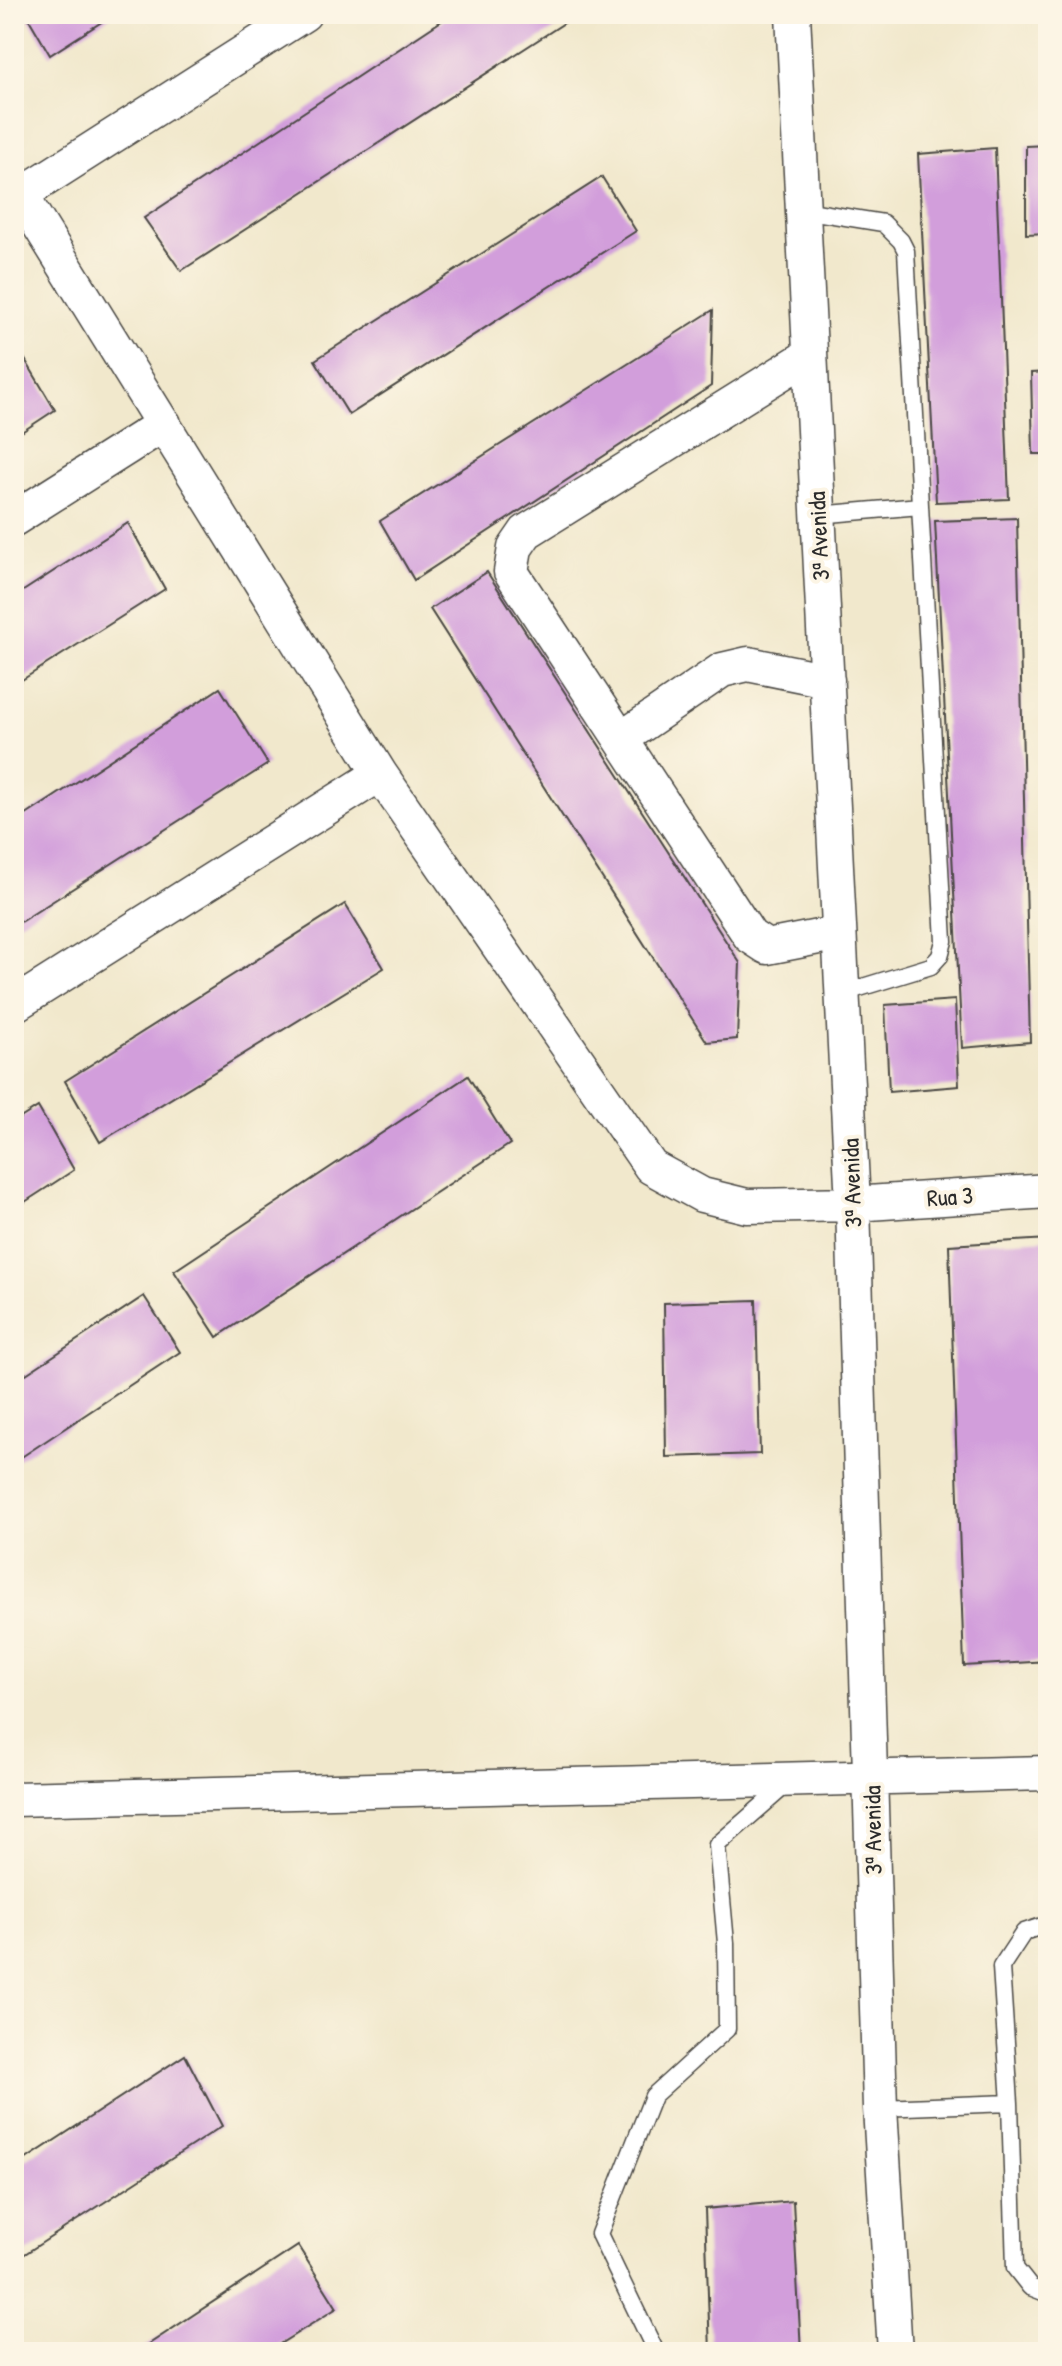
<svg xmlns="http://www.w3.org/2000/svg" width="1062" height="2366" viewBox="0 0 1062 2366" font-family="'Patrick Hand',sans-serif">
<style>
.building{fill:#d29edb}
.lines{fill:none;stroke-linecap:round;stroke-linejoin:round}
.lane-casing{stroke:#494743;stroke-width:19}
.street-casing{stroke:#494743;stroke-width:37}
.lane{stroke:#fff;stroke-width:16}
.street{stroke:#fff;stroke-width:34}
.labels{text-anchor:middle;stroke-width:8;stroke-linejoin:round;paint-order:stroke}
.street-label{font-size:24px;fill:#2b2b2b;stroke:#fcf5e5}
</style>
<rect width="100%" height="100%" fill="#fcf5e5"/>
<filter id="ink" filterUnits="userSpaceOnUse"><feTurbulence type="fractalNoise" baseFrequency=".0125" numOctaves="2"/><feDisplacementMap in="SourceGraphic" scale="16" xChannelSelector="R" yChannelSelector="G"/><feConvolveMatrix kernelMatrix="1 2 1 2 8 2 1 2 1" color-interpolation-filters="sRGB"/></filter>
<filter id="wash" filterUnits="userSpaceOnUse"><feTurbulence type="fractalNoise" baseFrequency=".006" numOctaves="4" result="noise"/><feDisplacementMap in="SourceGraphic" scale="32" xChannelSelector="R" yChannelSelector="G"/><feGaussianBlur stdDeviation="1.8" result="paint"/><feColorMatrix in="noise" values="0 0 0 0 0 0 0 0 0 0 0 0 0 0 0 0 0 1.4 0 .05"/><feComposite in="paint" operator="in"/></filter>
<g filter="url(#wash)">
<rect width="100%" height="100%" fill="#f1e8cc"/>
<g id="blocks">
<path class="building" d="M26 14H114L50 55Z
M452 14H578L181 271 144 218Z
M914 14H970V16L914 19Z
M1048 145V233L1026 234V146Z
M995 148 1009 499 936 502 918 154Z
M602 177 636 231 349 415 315 360Z
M713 310 711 386 414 580 380 521Z
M17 346 55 410 14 437V348Z
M1048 372V454H1033L1031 373Z
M1017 518 1030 1042 962 1048 935 521Z
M128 523 165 589 14 685V597Z
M487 572 740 963 737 1039 707 1042 430 609Z
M1044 593H1048V658H1045Z
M220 688 268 764 14 926V823Z
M345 904 384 968 100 1142 65 1081Z
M955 1000 959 1086 889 1092 885 1005Z
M468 1076 510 1144 217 1337 174 1271Z
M38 1107 74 1170 14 1209V1122Z
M1048 1239V1661L964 1666 949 1245Z
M144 1296 180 1352 14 1462V1382Z
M756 1300 760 1454 666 1457 664 1303Z
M185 2055 222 2126 14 2261V2167Z
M793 2201 801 2352H710L705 2209Z
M298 2246 337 2308 267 2352H137Z"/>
</g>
</g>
<g filter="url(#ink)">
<use href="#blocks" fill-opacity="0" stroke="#494743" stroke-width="2"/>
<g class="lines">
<defs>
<path id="lane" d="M803 210 883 223 901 241 906 251 944 941 940 956 931 966 843 993
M818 515 920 506
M1048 1924 1024 1932 1001 1967 1010 2103 1015 2268 1030 2287 1048 2294
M880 2108 1010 2103
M656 2352 599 2234 653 2096 727 2029 726 1943 717 1845 788 1783"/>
<path id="street" d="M793 14 853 1204 880 2108 895 2352
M14 184 380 774 651 1167 702 1195 747 1206 853 1204 1048 1191
M14 199 304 14
M810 355 526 532 515 548 511 572 750 936 767 947 839 933
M14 519 164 424
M621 739 722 670 748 664 827 680
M14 1005 380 774
M14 1799 1048 1773"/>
</defs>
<use href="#lane" class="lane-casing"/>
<use href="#street" class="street-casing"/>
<use href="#lane" class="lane"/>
<use href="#street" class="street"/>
</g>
</g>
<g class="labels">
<g class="street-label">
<text transform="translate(819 536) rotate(-93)" y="8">3ª Avenida</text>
<text transform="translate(852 1183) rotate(-92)" y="8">3ª Avenida</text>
<text transform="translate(950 1197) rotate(-4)" y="8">Rua 3</text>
<text transform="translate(873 1830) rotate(-91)" y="8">3ª Avenida</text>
</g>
</g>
<rect width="1062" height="2366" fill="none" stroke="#fcf5e5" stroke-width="48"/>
</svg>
